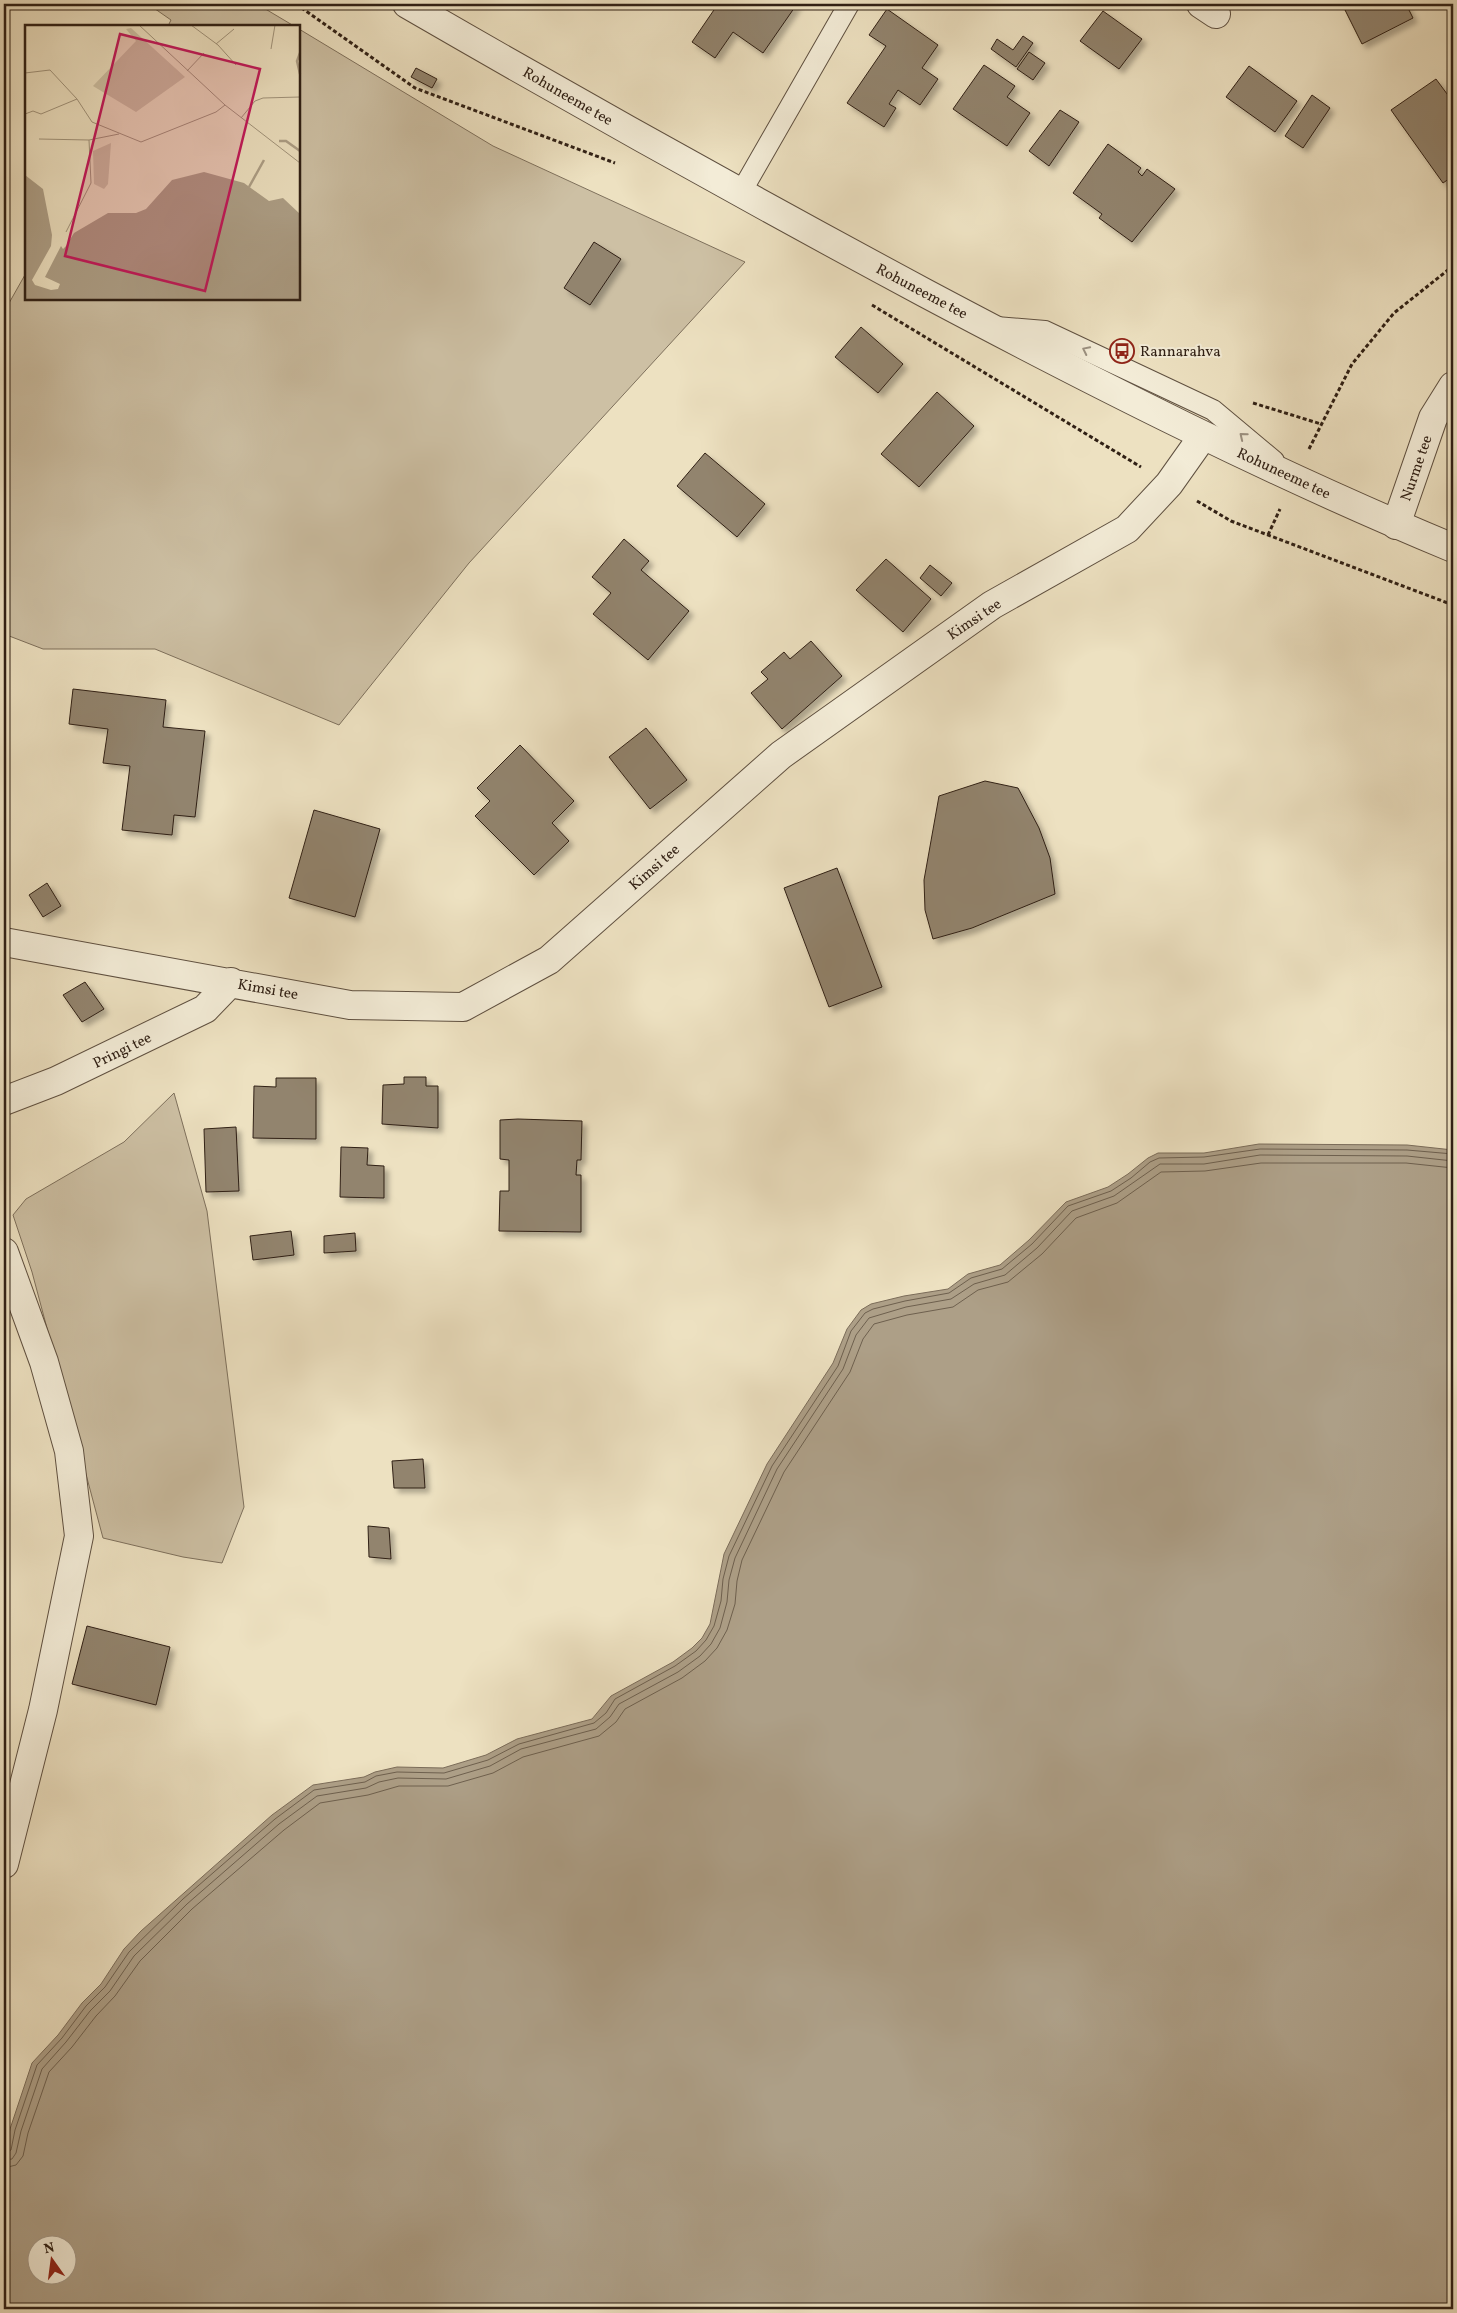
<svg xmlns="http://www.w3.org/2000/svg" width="1457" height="2313" viewBox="0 0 1457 2313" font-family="Vollkorn,serif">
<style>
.green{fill:#cdc0a4;stroke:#7e705c}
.water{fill:#ad9f87;stroke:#7b6c59;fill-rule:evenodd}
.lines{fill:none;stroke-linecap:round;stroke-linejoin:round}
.shore{stroke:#6e604e;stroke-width:1}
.building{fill:#92846e;stroke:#302015;filter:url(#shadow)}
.service-casing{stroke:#5f5040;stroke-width:22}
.minor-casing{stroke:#5f5040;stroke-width:30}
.tertiary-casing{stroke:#5f5040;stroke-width:30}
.path{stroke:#302015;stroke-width:3;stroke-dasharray:4 2.5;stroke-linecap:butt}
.service{stroke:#f3ecd7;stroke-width:20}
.minor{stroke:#f3ecd7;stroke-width:28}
.tertiary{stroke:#f3ecd7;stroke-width:28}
.oneway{stroke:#9b9080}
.labels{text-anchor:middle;stroke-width:4;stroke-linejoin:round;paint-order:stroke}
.street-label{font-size:15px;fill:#302015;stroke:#f3ecd7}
.poi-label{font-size:15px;fill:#302015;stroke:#f3ecd7;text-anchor:start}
.inset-river{fill:none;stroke:#ad9f87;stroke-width:2.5}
.inset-road{fill:none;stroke:#a1947c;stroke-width:1}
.view{fill:#c2185b;fill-opacity:0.15;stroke:#c2185b;stroke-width:2.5}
.inset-edge{fill:none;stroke:#302015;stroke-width:2.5}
</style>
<defs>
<filter id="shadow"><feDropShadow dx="4.5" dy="4.5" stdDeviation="2.5" flood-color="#0004"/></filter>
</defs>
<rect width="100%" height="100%" fill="#ede1c1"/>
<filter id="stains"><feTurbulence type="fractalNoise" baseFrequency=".004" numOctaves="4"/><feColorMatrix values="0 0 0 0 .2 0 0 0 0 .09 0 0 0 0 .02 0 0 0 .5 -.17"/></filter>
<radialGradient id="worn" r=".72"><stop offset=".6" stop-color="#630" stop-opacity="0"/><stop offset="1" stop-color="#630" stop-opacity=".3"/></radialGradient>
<path class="green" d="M148 4H257L294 26H168L171 20Z
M299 29 493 146 745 262 469 563 339 725 155 649H43L4 634V312L26 273V299H299Z
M174 1093 207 1211 244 1507 222 1563 183 1557 103 1538 32 1272 13 1215 26 1199 124 1142Z"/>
<path class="water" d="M1259 1144 1407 1145 1453 1150V2309H4V2162L10 2129 32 2063 58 2035 82 2003 101 1984 124 1949 141 1931 272 1815 313 1785 364 1777 375 1772 397 1767 443 1768 486 1755 517 1739 592 1719 611 1696 673 1662 692 1648 702 1638 710 1624 724 1554 767 1464 833 1363 847 1329 861 1310 871 1304 904 1296 948 1289 968 1274 1000 1265 1029 1240 1066 1202 1108 1187 1128 1174 1148 1158 1158 1153H1204ZM38 2246H68V2276H38Z"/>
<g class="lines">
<path class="shore" d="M4 2154 11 2150 15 2130 37 2065 62 2038 86 2006 105 1987 129 1952 183 1899 275 1819 314 1790 365 1782 376 1776 397 1772 444 1773 488 1760 519 1744 594 1723 606 1713 615 1699 675 1666 696 1651 706 1640 714 1626 721 1601 723 1579 729 1556 772 1466 838 1366 851 1331 865 1313 873 1309 905 1301 949 1293 971 1278 1002 1269 1032 1244 1068 1206 1111 1191 1131 1178 1150 1162 1159 1158 1204 1157 1260 1149 1407 1150 1453 1154
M4 2160 12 2159 16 2153 21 2131 42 2069 66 2042 90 2011 110 1991 134 1956 187 1904 279 1824 317 1796 366 1788 379 1782 398 1778 446 1779 490 1766 521 1749 596 1729 610 1717 619 1704 678 1672 700 1656 711 1644 720 1628 727 1602 729 1580 735 1558 777 1469 843 1369 856 1335 869 1318 906 1307 951 1299 974 1284 1005 1275 1037 1248 1072 1211 1114 1196 1160 1164H1204L1260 1155 1407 1156 1453 1161
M4 2168 16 2165 23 2156 28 2133 49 2072 72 2047 96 2016 115 1996 140 1961 192 1909 284 1830 320 1803 368 1795 399 1786H448L493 1773 523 1757 599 1736 616 1722 625 1709 682 1678 705 1661 717 1648 727 1630 735 1604 737 1581 742 1560 784 1472 850 1372 863 1339 874 1324 907 1315 953 1307 978 1290 1008 1282 1042 1254 1076 1218 1117 1203 1161 1172 1205 1171 1261 1163H1406L1453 1168"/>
</g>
<path class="building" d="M718 4H797L763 53 733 32 715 58 692 42Z
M1358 4H1406L1413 18 1362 44 1345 10Z
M887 9 938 45 922 68 938 79 920 105 898 90 889 104 896 108 884 127 847 103 886 46 869 35Z
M1103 11 1142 39 1119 69 1080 41Z
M1023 36 1033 43 1016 67 991 49 997 39 1013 50Z
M1029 52 1045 63 1033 80 1017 69Z
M984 65 1015 86 1007 97 1030 113 1007 146 953 109Z
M1249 66 1297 101 1275 132 1226 97Z
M416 68 437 79 432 88 411 77Z
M1436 79 1453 102V176L1443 183 1391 110Z
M1312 95 1330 108 1303 148 1285 136Z
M1060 110 1079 122 1049 166 1029 151Z
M1108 144 1141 168 1138 172 1142 176 1147 169 1175 189 1132 242 1099 218 1102 214 1073 193Z
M594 242 621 259 590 305 564 288Z
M861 327 903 364 878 393 835 357Z
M937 392 974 426 919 487 881 454Z
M705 453 765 504 737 537 677 486Z
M624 539 649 561 641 570 689 611 648 660 593 614 611 593 592 577Z
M886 559 931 599 903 632 856 590Z
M930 565 952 583 941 596 920 578Z
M811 641 842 676 782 729 751 693 768 679 761 672 784 652 790 659Z
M73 689 166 700 163 727 205 731 195 817 174 815 172 835 122 830 130 766 103 763 108 729 69 724Z
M646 728 687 780 650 809 609 757Z
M520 745 574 801 552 823 569 841 534 875 475 816 490 801 477 788Z
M985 781 1018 788 1039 828 1050 858 1055 894 972 928 933 939 925 910 924 880 939 796Z
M314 810 380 829 355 917 289 898Z
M837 868 882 987 829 1007 784 888Z
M47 883 61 906 43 917 29 895Z
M85 982 104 1009 82 1022 63 995Z
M404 1077H426V1086H438V1128L382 1124 383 1085 404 1084Z
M276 1078H316V1139L253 1138 254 1086 276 1087Z
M518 1119 582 1121 581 1160H577L576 1175H581V1232L499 1231 500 1191H509V1160L500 1159V1120Z
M236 1127 239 1191 206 1192 204 1129Z
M341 1147 368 1148 367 1165 384 1166V1198L340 1197Z
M291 1231 294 1255 253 1260 250 1236Z
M355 1233 356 1251 324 1253V1236Z
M423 1459 425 1488H394L392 1461Z
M368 1526 389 1528 391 1559 369 1557Z
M87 1626 170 1647 156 1705 72 1684Z"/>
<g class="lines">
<defs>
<path id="service" d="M740 194 849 4
M996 327 1045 331 1213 410 1274 461"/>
<path id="minor" d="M1201 4 1216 14
M1396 525 1433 418 1453 386
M4 942 350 1005 463 1007 549 960 781 755 992 605 1127 529 1169 484 1203 436
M4 1101 56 1081 205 1009 231 982
M4 1252 44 1362 69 1451 79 1536 43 1710 4 1864"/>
<path id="tertiary" d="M407 4C578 103 750 199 925 293 1098 385 1272 473 1453 548"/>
</defs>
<use href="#service" class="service-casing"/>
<use href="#minor" class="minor-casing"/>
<use href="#tertiary" class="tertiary-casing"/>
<path class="path" d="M296 4 415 88 615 163
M872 305 1141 467
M1253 403 1321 424
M1309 449 1352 364 1394 313 1453 266
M1197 501 1231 521 1453 605
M1268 535 1280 509"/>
<use href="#service" class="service"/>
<use href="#minor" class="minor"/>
<use href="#tertiary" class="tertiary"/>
</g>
<defs><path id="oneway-chevron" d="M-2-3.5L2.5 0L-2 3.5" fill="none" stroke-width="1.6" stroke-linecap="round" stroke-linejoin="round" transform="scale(1.25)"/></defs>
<g class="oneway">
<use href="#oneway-chevron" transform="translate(1086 350) rotate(-154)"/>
<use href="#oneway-chevron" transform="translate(1243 436) rotate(-141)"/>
</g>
<defs>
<symbol id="bus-ring" viewBox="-11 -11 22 22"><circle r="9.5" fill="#f3ecd7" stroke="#8f2418" stroke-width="1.5"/><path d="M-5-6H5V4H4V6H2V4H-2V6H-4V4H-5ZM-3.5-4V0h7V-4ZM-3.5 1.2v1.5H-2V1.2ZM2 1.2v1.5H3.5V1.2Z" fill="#8f2418"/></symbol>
</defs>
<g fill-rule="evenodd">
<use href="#bus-ring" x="1108" y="337" width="28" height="28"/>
</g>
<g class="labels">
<g class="street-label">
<text transform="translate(568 96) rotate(30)" y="5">Rohuneeme tee</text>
<text transform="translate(922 291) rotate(28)" y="5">Rohuneeme tee</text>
<text transform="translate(1416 468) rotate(-71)" y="5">Nurme tee</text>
<text transform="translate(1284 473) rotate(25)" y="5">Rohuneeme tee</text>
<text transform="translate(974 619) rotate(-34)" y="5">Kimsi tee</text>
<text transform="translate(654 867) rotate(-41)" y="5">Kimsi tee</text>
<text transform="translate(268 989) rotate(10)" y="5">Kimsi tee</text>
<text transform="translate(122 1050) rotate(-26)" y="5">Pringi tee</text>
</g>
<g class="poi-label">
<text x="1140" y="356">Rannarahva</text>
</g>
</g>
<g transform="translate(25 25)">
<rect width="275" height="275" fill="#ede1c1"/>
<path d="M106 3 160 52 111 87 68 61 111 16 101 4ZM86 118 83 159 79 164 69 159 68 126Z" fill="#cdc0a4"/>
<path d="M179 147 219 158 244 176 258 173 275 189V275H0V150L18 164 27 210 26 221 7 255 10 260 26 265 33 264 35 259 20 252 36 221 38 224 41 221 49 208 83 188H111L121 184 147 155Z" fill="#ad9f87"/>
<path class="inset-river" d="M275 28 272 36 275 49M254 116H261L275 126M224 162 239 135"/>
<path class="inset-road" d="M114 0 200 80 275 138M166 0 193 20 211 40M191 19 209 4M246 24 250 0M162 46 179 28M0 48 25 45 52 74 67 97 116 117 191 87 200 80M0 89 8 86 16 89 52 74M216 93 230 76 238 73 275 72M14 114 64 115 94 109M41 207 66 158 64 115"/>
<path class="view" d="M95 9 235 44 180 266 40 231Z"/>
<rect width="275" height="275" class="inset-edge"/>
</g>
<rect width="1457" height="2313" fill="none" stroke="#ede1c1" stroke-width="20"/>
<rect x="5" y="5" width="1447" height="2303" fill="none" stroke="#302015" stroke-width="2.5"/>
<rect x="10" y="10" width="1437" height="2293" fill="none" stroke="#302015"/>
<g transform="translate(52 2260) rotate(346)"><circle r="24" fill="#f3ecd7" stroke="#a59a89"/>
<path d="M0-4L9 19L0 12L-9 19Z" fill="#8f2418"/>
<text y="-8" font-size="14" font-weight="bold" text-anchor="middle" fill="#302015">N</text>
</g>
<rect width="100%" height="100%" filter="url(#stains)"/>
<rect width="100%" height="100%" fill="url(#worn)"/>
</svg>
